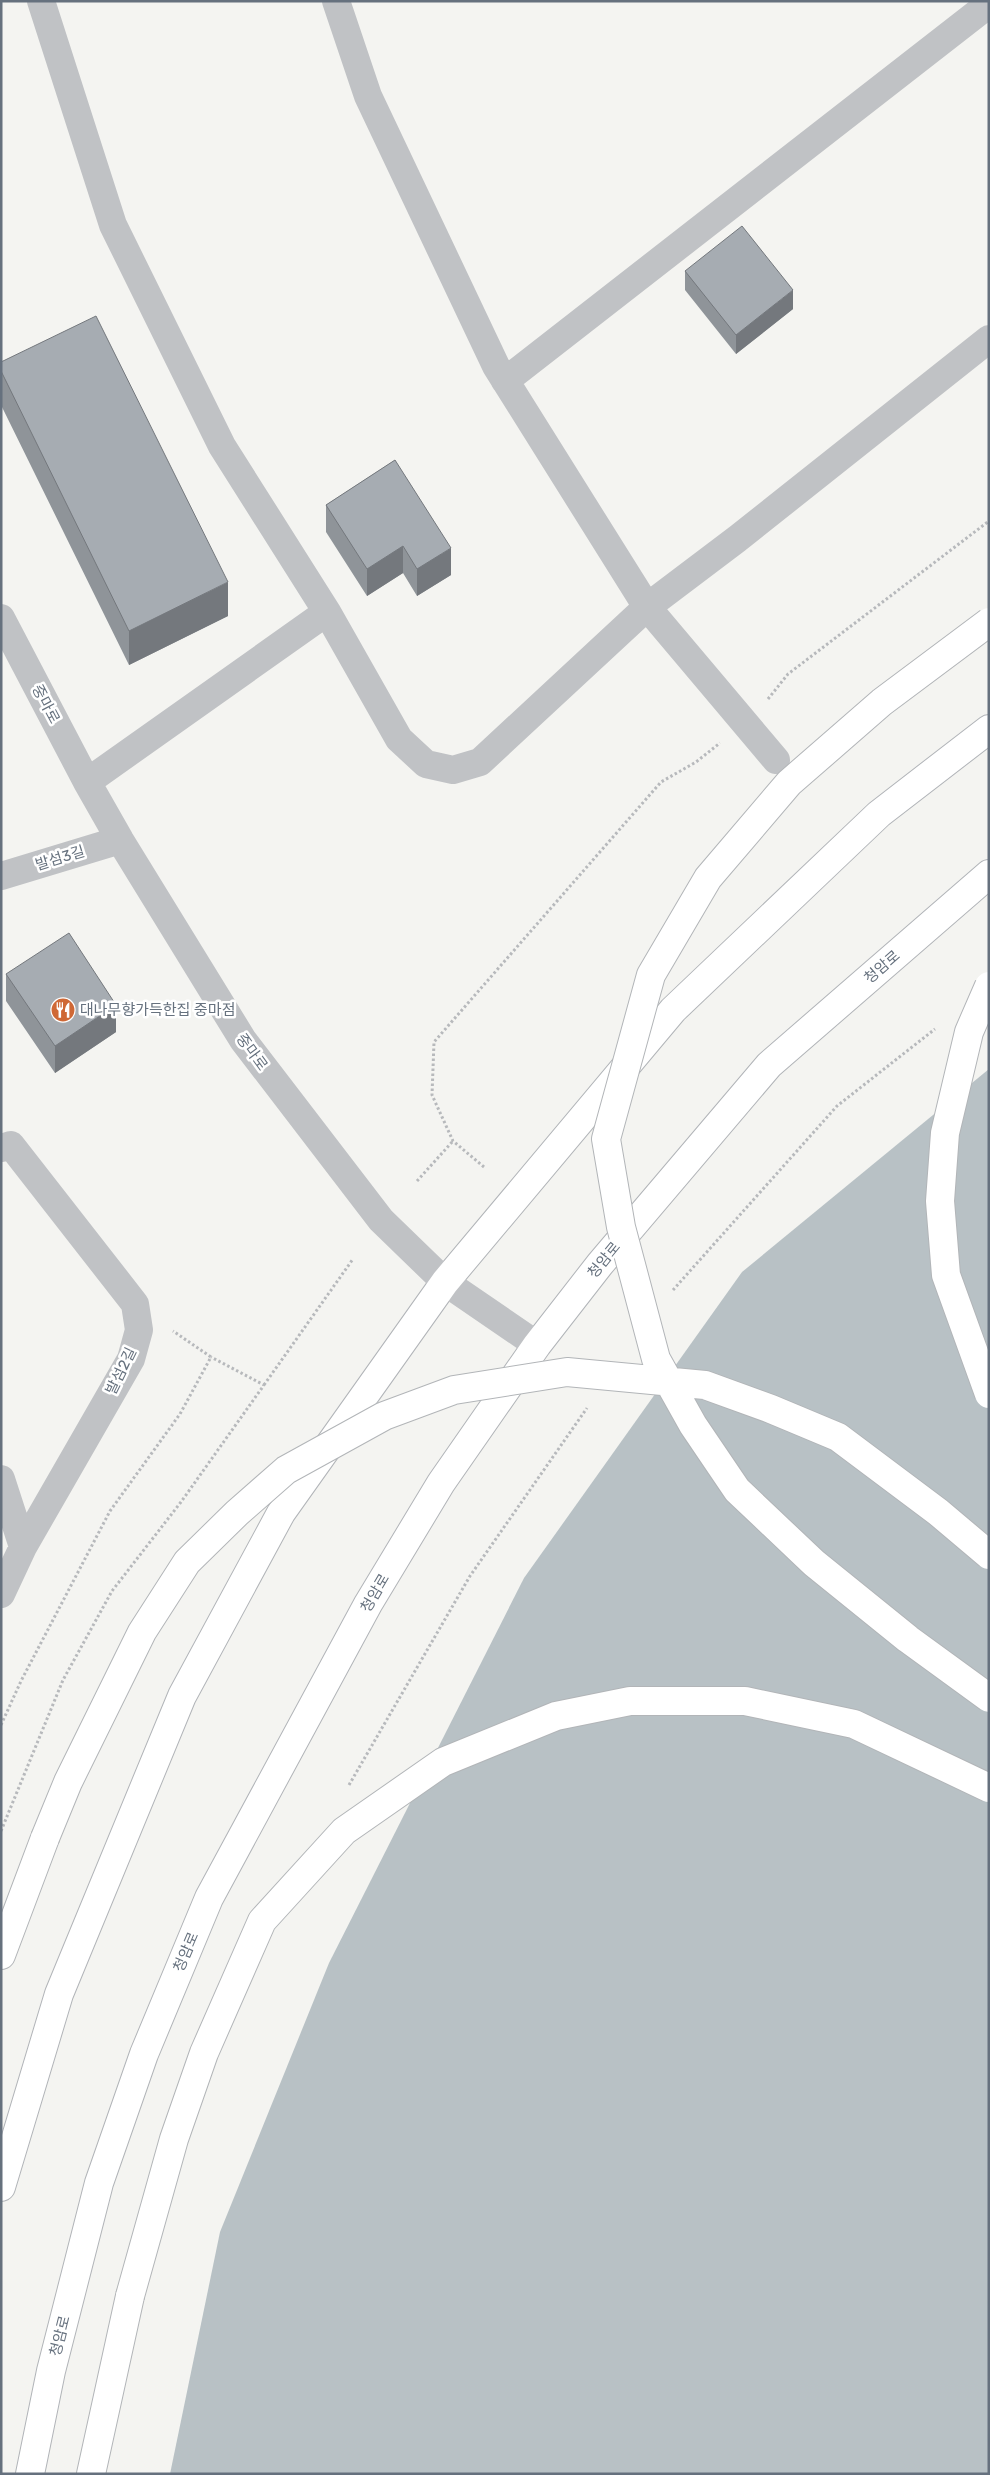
<svg xmlns="http://www.w3.org/2000/svg" width="990" height="2475" viewBox="0 0 990 2475" font-family="Rubik,'Noto Sans KR',sans-serif">
<style>
.water{fill:#b8c1c5}
.lines{fill:none;stroke-linecap:round;stroke-linejoin:round}
.major-casing{stroke:#b1b4b8;stroke-width:30}
.highway-casing{stroke:#b2b5b8;stroke-width:30}
.path{stroke:#b7b9bc;stroke-width:3;stroke-dasharray:2.5 2.5;stroke-linecap:butt}
.minor{stroke:#c0c2c5;stroke-width:28}
.major{stroke:#fff;stroke-width:28}
.highway{stroke:#fff;stroke-width:28}
.highway-bridge-casing{stroke:#b2b5b8;stroke-width:30;stroke-linecap:butt}
.highway-bridge{stroke:#fff;stroke-width:28}
.wall{fill:#8f9499}
.shaded-wall{fill:#74787d}
.building{fill:#a6acb2;stroke:#74787d}
.labels{text-anchor:middle;stroke-width:5;stroke-linejoin:round;paint-order:stroke}
.street-label{font-size:15px;fill:#66717e;stroke:#fff}
.poi-label{font-size:15px;fill:#66717e;stroke:#fff;text-anchor:start}
</style>
<rect width="100%" height="100%" fill="#f4f4f1"/>
<path class="water" d="M989 1069V2474H170L220 2232 329 1963 524 1578 742 1272Z"/>
<g class="lines">
<defs>
<path id="major" d="M1 2187 59 1994 182 1696 281 1513 445 1282 673 1010 879 814 989 729
M30 2474 51 2371 99 2183 144 2054 209 1898 368 1604 441 1483 537 1345 600 1264 769 1065 989 874"/>
<path id="highway" d="M1 1955 45 1838
M91 2474 130 2296"/>
</defs>
<use href="#major" class="major-casing"/>
<use href="#highway" class="highway-casing"/>
<path class="path" d="M768 699 788 674 989 521
M484 1167 453 1141 432 1095 434 1042 661 782 696 762 720 743
M417 1181 453 1141
M673 1290 837 1106 935 1029
M264 1385 353 1259
M1 1725 21 1681 110 1511 180 1414 211 1357 173 1331
M349 1785 470 1576 587 1408
M1 1831 63 1680 112 1591 181 1502 264 1385 211 1357"/>
<path class="minor" d="M41 1 113 225 222 446 327 612 399 739 426 764 453 770 480 762 647 607 737 539 989 339
M336 1 368 96 496 366 647 607 776 760
M505 381 989 4
M1 618 87 782 120 840 243 1040 381 1220 445 1282 537 1345
M87 782 327 612
M1 876 120 840
M1 1148 11 1145 135 1304 139 1330 131 1359 23 1547 1 1594
M1 1479 23 1547"/>
<use href="#major" class="major"/>
<use href="#highway" class="highway"/>
<defs>
<path id="highway-bridge" d="M989 622 882 702 789 783 708 878 651 975 606 1139 621 1227 656 1359 693 1425 737 1490 814 1563 908 1639 989 1698
M989 986 969 1032 945 1133 940 1201 946 1275 989 1394
M45 1838 68 1782 142 1632 187 1562 237 1513 286 1470 384 1416 454 1390 567 1372 705 1385 771 1409 838 1437 938 1512 989 1555
M130 2296 174 2139 204 2053 262 1921 344 1831 443 1762 556 1716 630 1701H745L854 1724 989 1788"/>
</defs>
<use href="#highway-bridge" class="highway-bridge-casing"/>
<use href="#highway-bridge" class="highway-bridge"/>
</g>
<path class="wall" d="M685 271 793 309 736 354 685 290Z
M1 371 228 616 129 665 1 405Z
M395 460 451 575 417 596 403 573 367 596 326 532V505Z
M6 974 116 1032 55 1073 6 1001Z"/>
<path class="shaded-wall" d="M793 290V309L736 354V335Z
M403 546V573L367 596V569Z
M451 548V575L417 596V569Z
M228 582V616L129 665V631Z
M116 1005V1032L55 1073V1046Z"/>
<path class="building" d="M742 226 793 290 736 335 685 271Z
M96 316 228 582 129 631 1 371V362Z
M395 460 451 548 417 569 403 546 367 569 326 505Z
M69 933 116 1005 55 1046 6 974Z"/>
<defs>
<symbol id="restaurant-disc" viewBox="-11 -11 22 22"><circle r="9.5" fill="#cf6835" stroke="#fff"/><path d="M-5-6h1v4h1v-4h1v4h1v-4h1v5L-1.5 .5V6h-2V.5L-5-1ZM5-6V6H3V1.5H1.5Q1.5-4 5-6Z" fill="#fff"/></symbol>
</defs>
<g fill-rule="evenodd">
<use href="#restaurant-disc" x="49" y="996" width="28" height="28"/>
</g>
<g class="labels">
<g class="street-label">
<text transform="translate(46 704) rotate(62)" y="5">중마로</text>
<text transform="translate(60 858) rotate(-17)" y="5">발섬3길</text>
<text transform="translate(882 967) rotate(-41)" y="5">청암로</text>
<text transform="translate(252 1052) rotate(54)" y="5">중마로</text>
<text transform="translate(604 1260) rotate(-51)" y="5">청암로</text>
<text transform="translate(121 1371) rotate(-64)" y="5">발섬2길</text>
<text transform="translate(375 1593) rotate(-60)" y="5">청암로</text>
<text transform="translate(186 1952) rotate(-67)" y="5">청암로</text>
<text transform="translate(60 2336) rotate(-76)" y="5">청암로</text>
</g>
<g class="poi-label">
<text x="80" y="1015">대나무향가득한집 중마점</text>
</g>
</g>
<rect width="990" height="2475" fill="none" stroke="#66717e" stroke-width="5"/>
</svg>
